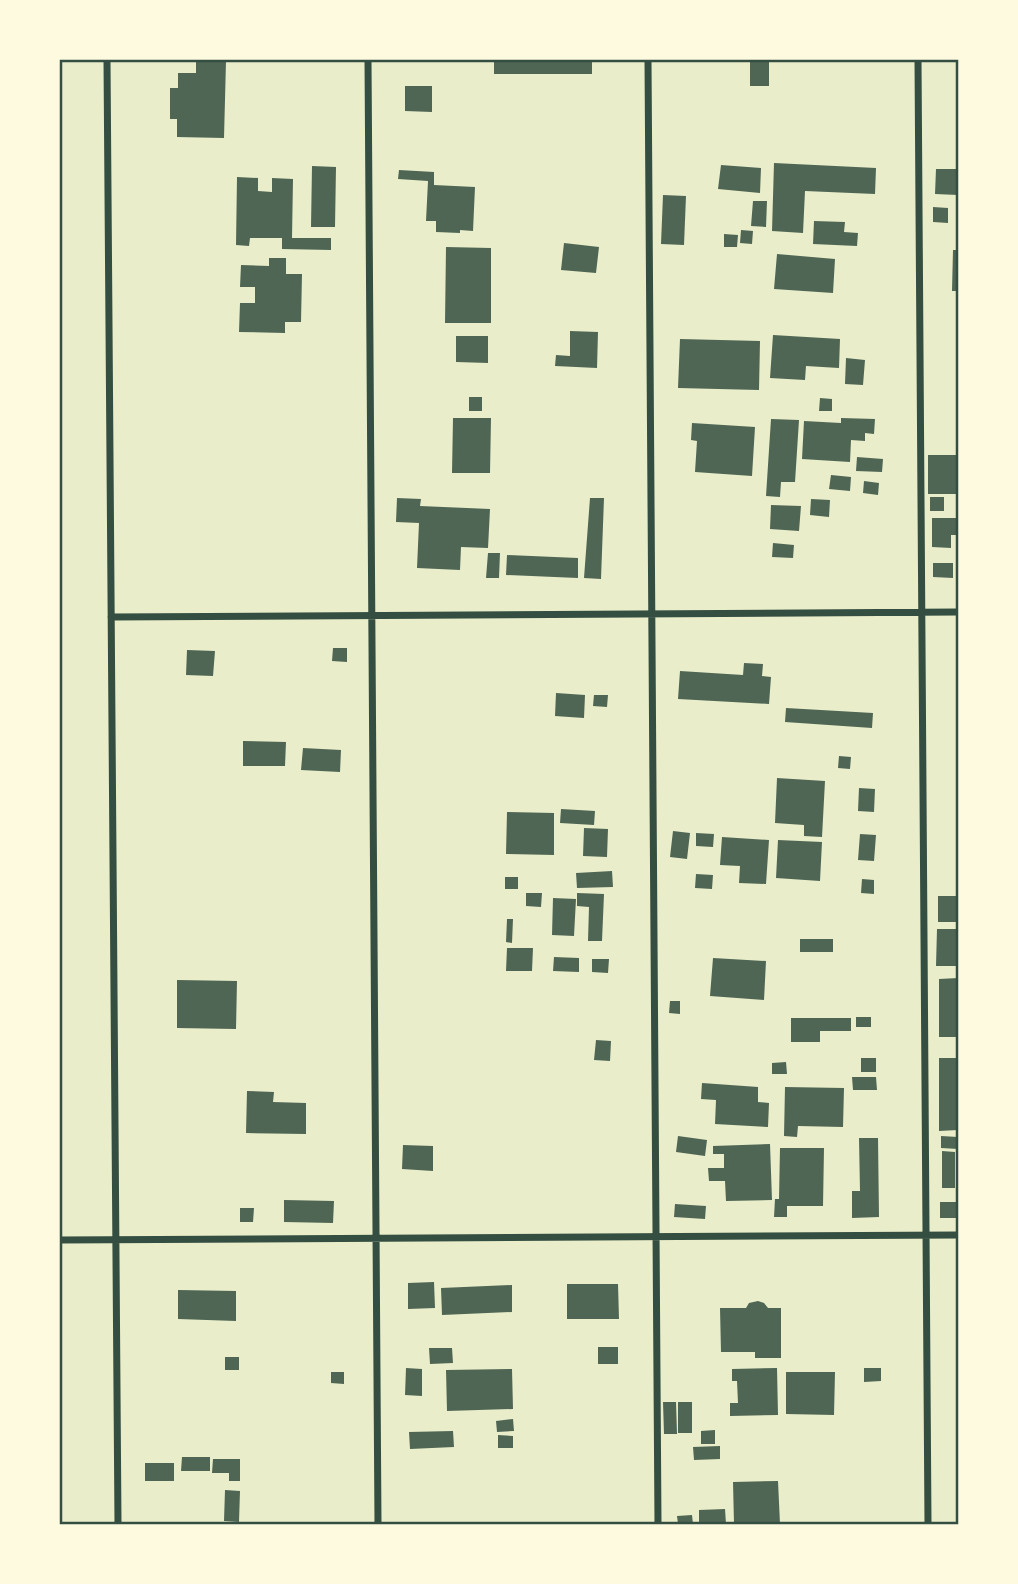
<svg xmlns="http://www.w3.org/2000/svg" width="1018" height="1584" viewBox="0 0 1018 1584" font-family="Cabin,sans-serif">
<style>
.building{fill:#4f6655}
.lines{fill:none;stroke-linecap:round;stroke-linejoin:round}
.minor{stroke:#344e41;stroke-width:7}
.neatline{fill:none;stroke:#344e41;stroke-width:2.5}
</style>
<rect width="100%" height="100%" fill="#e9edc9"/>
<path class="building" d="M494 60H592V74H494Z
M750 60H769V86H750Z
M196 61H226L224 138 177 137V119H170V88H178V73H196Z
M405 86H432V112L405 111Z
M774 163 876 168 875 194 805 191 803 233 772 231Z
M721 165 761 168 760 193 718 189Z
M312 166 336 167 335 227H311Z
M936 169H958V195L935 194Z
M399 170 434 172V185L475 187 473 231 460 230V233L436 232V221H426L428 181 398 179Z
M237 177 258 178V191L272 192V178L293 179 292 238H331V250L282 249V238H250L249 246 236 245Z
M663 195 686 196 684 245 661 244Z
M753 201H767L766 227 751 226Z
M933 207 948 208V223L933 222Z
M814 221 845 222 844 232 858 233 857 246 813 244Z
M741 230 753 231 752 244 740 243Z
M724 234 738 235 737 247H724Z
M564 243 599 247 596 273 561 270Z
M446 247 491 248V323H445Z
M953 250H958V291H952Z
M777 254 835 259 833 293 774 289Z
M269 258H286V274H302L301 322H285V333L239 332 240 303H255V287H240L241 265 269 266Z
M570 331 598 332 597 368 555 366 556 355 570 356Z
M773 335 840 339 839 368 806 366 805 380 770 378Z
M456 336H488V363L456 362Z
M680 339 760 341 759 390 678 388Z
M846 358 865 360 863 385 845 384Z
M469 397H482V411H469Z
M820 398 832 399V411H819Z
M453 418H491L490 473H452Z
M841 418 875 419 874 434 865 433V441L851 440 850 462 802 459 804 421 841 423Z
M771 419 799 420 795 482H781L780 497 766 496Z
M692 423 755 427 752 476 695 472 697 441 691 440Z
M928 455H958V494H928Z
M857 457 883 459 882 472 856 471Z
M831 475 851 477 850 491 829 489Z
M864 481 879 483 878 495 863 493Z
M930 497H944V511H930Z
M397 498 421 499 420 506 490 509 488 548 461 547 460 570 417 568 419 523 396 522Z
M590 498H604L601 579 584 578Z
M811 499 830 500 829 517 810 515Z
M771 505 801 506 799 531 770 529Z
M932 518H958V535H951V548L932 547Z
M773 543 794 545 793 558 772 557Z
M488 553H500L499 578H486Z
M507 555 578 558V578L506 575Z
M933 563H953V578L933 577Z
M333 648H347V662L332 661Z
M187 650 215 651 213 676 186 675Z
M744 663 763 664 762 676 771 677 769 704 678 699 680 671 743 675Z
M556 693 585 695 584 718 555 716Z
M594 695H608L607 707 593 706Z
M786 708 873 713 872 728 785 722Z
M243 741 286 742 285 766H243Z
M303 748 341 750 340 772 301 770Z
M839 756 851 757 850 769 838 768Z
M777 778 825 781 822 837 804 836V825L775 823Z
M859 788 875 789 874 812 858 811Z
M561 809 595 811 594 825 560 823Z
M507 812 554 813V855L506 854Z
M584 828 608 829 607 857 583 856Z
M673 831 690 833 687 859 670 857Z
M696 833 714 834 713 847 696 846Z
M860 834 876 835 874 861 858 860Z
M722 837 769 840 766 884 739 883 740 866 720 865Z
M778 840 822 842 820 881 776 878Z
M612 871 613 887 577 888 576 873Z
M696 874 713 875 712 889 695 888Z
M505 877H518V889H505Z
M862 879 874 880V894L861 893Z
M526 893H542L541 907 526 906Z
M577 893 604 894 602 941H588L589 907 577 906Z
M938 896H958V922H938Z
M553 898 576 899 574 936 552 935Z
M507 919H513L512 943 506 942Z
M937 929H958V966H936Z
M800 939H833V952H800Z
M507 948H533L532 971H506Z
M554 957 579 958V972L553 971Z
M713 958 766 961 764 1000 710 996Z
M592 959H609L608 973 592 972Z
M958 978V1037H939V979Z
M177 980 237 981 236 1029 177 1028Z
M670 1001H680V1014L669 1013Z
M856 1017H871V1027H856Z
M791 1018H851V1031H820V1042H791Z
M596 1040 611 1041 610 1061 594 1060Z
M861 1058H876V1072H861Z
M939 1058H958V1130L939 1131Z
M786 1062 787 1074H772V1063Z
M852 1077H876L877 1090H853Z
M702 1083 758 1087V1102L769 1103 768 1127 715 1124 716 1100 701 1099Z
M785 1087 844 1088 843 1127 798 1126 797 1137 784 1136Z
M247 1091 274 1092 273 1102 306 1103V1134L246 1133Z
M678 1136 707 1140 705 1156 676 1152Z
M941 1136 958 1137V1149L941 1148Z
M859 1138H878L879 1217 852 1218V1191H860Z
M770 1144 772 1200 726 1201 725 1181H709L708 1168H724V1154H713V1146Z
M403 1145 433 1146V1171L402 1169Z
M780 1148H824L823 1206H787V1217H774L775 1199H779Z
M942 1151 955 1152V1188H942Z
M284 1200 334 1201 333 1223 284 1222Z
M940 1202H958V1218H940Z
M675 1204 706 1206 705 1219 674 1217Z
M240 1208H254L253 1222H240Z
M434 1282 435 1308 408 1309V1283Z
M567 1284H618L619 1319H567Z
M512 1285V1312L442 1315 441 1288Z
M178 1290 236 1291V1321L178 1319Z
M758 1301 764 1303 768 1308H781V1358H755V1352H721L720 1308H746L749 1303Z
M598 1347H618V1364H598Z
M429 1348H452L453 1363 430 1364Z
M225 1357H239V1370H225Z
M406 1368 422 1369V1396L405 1395Z
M777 1368 778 1415 730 1416V1403H738L737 1381H732V1369Z
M864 1368H881V1381L864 1382Z
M512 1369 513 1409 447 1411 446 1370Z
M331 1372H344V1384L331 1383Z
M786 1372H835L834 1415 786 1414Z
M663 1402H676L677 1434H664Z
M678 1402H692V1433H678Z
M513 1419 514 1431 497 1432 496 1421Z
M715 1430V1444H701V1431Z
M453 1431 454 1447 410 1449 409 1432Z
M498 1435 513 1436V1448H498Z
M720 1446V1459L694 1460 693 1447Z
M182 1457H210V1471H181Z
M213 1459H240V1481H229V1473H212Z
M145 1463H174V1481H145Z
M778 1481 780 1524H734L733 1482Z
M225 1490 240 1491 239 1522 224 1521Z
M725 1509 726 1524H699V1510Z
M692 1515 693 1524H678L677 1516Z"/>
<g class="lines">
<path class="minor" d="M107 60 118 1524
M368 60 378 1524
M648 60 658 1524
M918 60 928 1524
M111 617 958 612
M60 1240 958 1235"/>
</g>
<rect width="1018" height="1584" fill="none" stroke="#fefae0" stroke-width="122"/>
<rect x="61" y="61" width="896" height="1462" class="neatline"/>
</svg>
